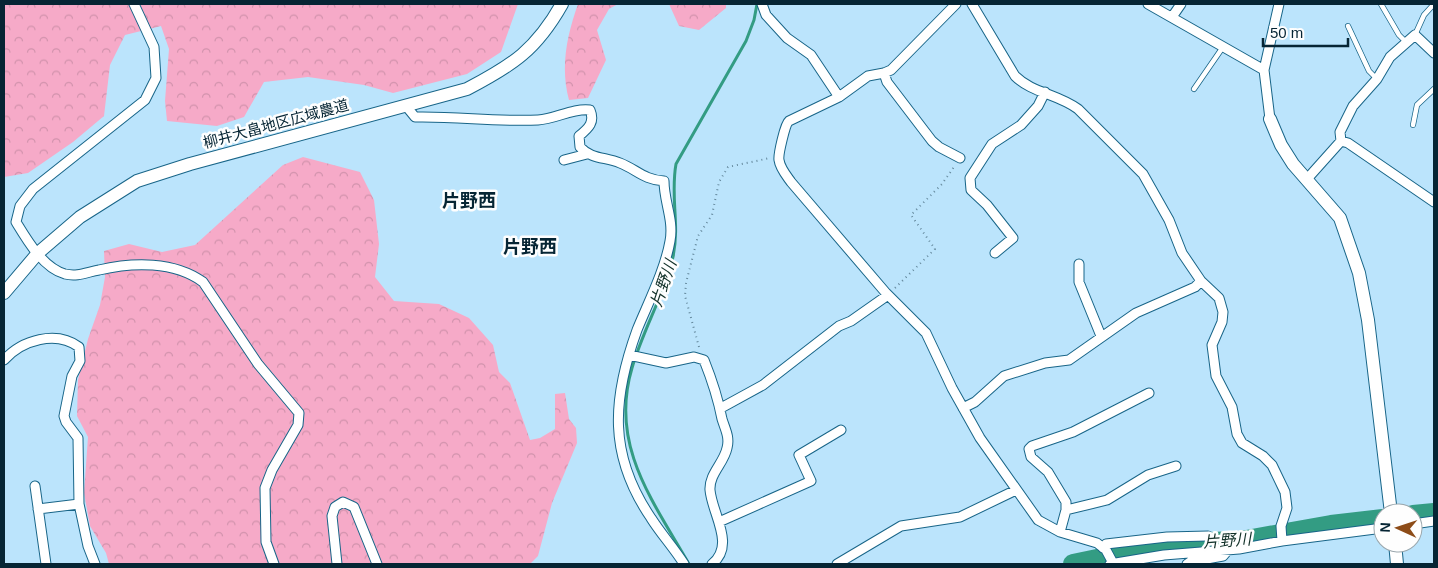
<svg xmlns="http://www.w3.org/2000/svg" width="1438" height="568" viewBox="0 0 1438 568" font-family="Arial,'Noto Sans JP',sans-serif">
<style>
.forest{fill:url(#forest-crowns)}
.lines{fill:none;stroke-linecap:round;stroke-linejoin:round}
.stream{stroke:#339c83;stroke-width:3}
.river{stroke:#339c83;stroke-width:20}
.lane-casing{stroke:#186588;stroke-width:6}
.street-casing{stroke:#186588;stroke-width:11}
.secondary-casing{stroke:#186588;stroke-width:14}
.path{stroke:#64889c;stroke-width:2;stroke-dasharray:1 4;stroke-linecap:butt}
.lane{stroke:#fff;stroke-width:4.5}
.street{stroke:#fff;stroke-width:9}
.secondary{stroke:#fff;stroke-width:12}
.labels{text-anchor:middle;stroke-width:5;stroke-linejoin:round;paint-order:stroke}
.street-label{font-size:15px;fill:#062534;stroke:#fefefe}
.water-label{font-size:16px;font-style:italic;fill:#123129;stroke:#fefefe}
.quarter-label{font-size:18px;font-weight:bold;fill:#062534;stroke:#fefefe}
</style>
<defs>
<pattern id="forest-crowns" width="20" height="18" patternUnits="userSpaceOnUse" patternTransform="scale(1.25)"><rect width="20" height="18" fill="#f6aac8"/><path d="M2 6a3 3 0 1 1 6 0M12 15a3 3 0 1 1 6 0" fill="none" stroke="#d192ac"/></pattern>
</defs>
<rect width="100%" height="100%" fill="#bbe4fc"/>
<path class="forest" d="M4 4H518L501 52 467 74 393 93 364 85 308 77 264 82 244 117 217 126 167 121 165 101 169 49 161 26 125 35 110 65 104 116 73 142 28 173 4 177Z
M578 4H618L609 9 597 30 606 60 588 98 569 100C560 67 567 35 578 4Z
M669 4H726V8L699 30 679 26Z
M303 157 360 172 374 200 379 244 375 277 394 301 439 304 469 318 493 345 499 372 510 383 530 440 540 438 555 429V394L565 393 569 419 576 428 577 443 552 503 538 556 530 564H109L106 553 90 526 84 493 88 437 77 416 78 380 88 339 100 305 105 277 104 251 129 244 162 252 195 245 283 165Z"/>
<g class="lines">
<path class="stream" d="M689 564C653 501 609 445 632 368 643 330 664 295 673 257 680 223 670 197 676 164L746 41 754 20 757 4"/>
<path class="river" d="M1413 515 1434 513
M1073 564 1174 543 1241 541 1331 525 1383 519"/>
<defs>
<path id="lane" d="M1381 4 1399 35 1406 42
M1348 26 1369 71 1377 79
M1415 35 1424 15 1434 4
M1194 89 1223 47
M1413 125 1417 105 1434 89"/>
<path id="street" d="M134 4 154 47 156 78 145 100 33 189 20 206 16 222C27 240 43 268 65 274 78 277 87 272 99 270 133 262 174 261 203 282L258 364 299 413 298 425 272 470 265 488 266 542 274 564
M762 4 766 15 787 38 811 55 839 97
M956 4 891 70 884 73 868 76 839 97 789 121C785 124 778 155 779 160 780 168 786 175 791 182L886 293 926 333 952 388 980 438 1038 520 1060 532 1097 543 1106 550 1113 563
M972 4 1015 76C1032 93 1058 94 1078 109L1143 174 1169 220 1182 253 1201 281 1219 298 1223 312 1222 322 1212 345 1216 376 1232 407 1237 434 1242 443 1263 456 1272 465 1285 492 1287 508 1281 526 1282 541
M1148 4 1264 70
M1172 17 1181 4
M884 73 887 82 932 141 939 147 960 158
M406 106 415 117C456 116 497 122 538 120 556 119 572 108 590 110 595 122 589 128 579 136L580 147C591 159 605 157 620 163 636 169 644 180 664 181 664 202 674 220 670 241 665 270 648 303 637 330 612 399 608 455 651 518 661 534 674 548 684 564
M1270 119 1264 70 1279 4
M1341 141 1340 132 1353 106 1377 79 1390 57 1415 35 1434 53
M564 160 587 154
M1307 179 1341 141 1348 143 1434 202
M995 253 1013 238 987 205 971 190 970 178 992 144 1021 125 1038 106 1045 92
M1079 264V282L1101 336
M629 355 666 363 694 357 704 360C712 380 718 398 722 419 725 429 730 437 727 448 724 463 709 474 710 490 712 514 736 545 712 564
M4 360C22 340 56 330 79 347L80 361 72 376 64 416 66 422 78 438 79 504 88 546 95 564
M721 408 763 385 839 326 851 321 888 295
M963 408 975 402 1004 376 1045 363 1069 360 1136 313 1195 287 1201 281
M35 486 46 564
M38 509 79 504
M1066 510 1107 500 1148 475 1176 466
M719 522 811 481 799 455 841 430
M1413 524 1434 521
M1060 532 1066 510V502L1048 472 1031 457 1029 449 1032 446 1073 432 1149 393
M1103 548 1106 544 1167 537 1208 536
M337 564 332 516 335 507 343 502 354 507 377 564
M837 564 901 526 960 517 1016 490
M1110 564 1164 555 1239 549 1282 541 1383 528
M1187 564 1190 562 1223 556 1228 550"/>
<path id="secondary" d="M1270 119 1281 145 1293 164 1340 218 1359 273 1368 320 1391 513
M4 293 38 253 80 217 137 181 190 164 467 89C513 65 536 50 562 4
M1395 543 1397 564"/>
</defs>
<use href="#lane" class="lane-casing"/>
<use href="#street" class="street-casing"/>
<use href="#secondary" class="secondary-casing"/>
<path class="path" d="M895 288 935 249 911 215 942 184 954 167
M699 347 685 296 686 283 698 236 712 215 719 182 728 167 770 158"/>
<use href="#lane" class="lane"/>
<use href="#street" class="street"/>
<use href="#secondary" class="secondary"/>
</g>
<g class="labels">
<g class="street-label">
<text transform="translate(276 124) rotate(-15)" y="5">柳井大畠地区広域農道</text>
</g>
<g class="water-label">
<text transform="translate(663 283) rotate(-71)" y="6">片野川</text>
<text transform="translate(1227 540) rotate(-4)" y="6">片野川</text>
</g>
<g class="quarter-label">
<text x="469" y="207">片野西</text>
<text x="530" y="253">片野西</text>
</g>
</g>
<rect width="1438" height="568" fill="none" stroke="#062534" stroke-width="10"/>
<g transform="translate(1398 528) rotate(273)"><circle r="24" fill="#fefefe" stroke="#9ba7ad"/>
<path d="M0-4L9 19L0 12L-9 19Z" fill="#8d4c18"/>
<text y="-8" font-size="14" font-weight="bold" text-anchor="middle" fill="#062534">N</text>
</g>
<path d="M1263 38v8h85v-8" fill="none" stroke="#062534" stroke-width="2.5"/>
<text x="1270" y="38" font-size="15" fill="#062534" stroke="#fefefe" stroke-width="4" paint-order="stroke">50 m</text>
</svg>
